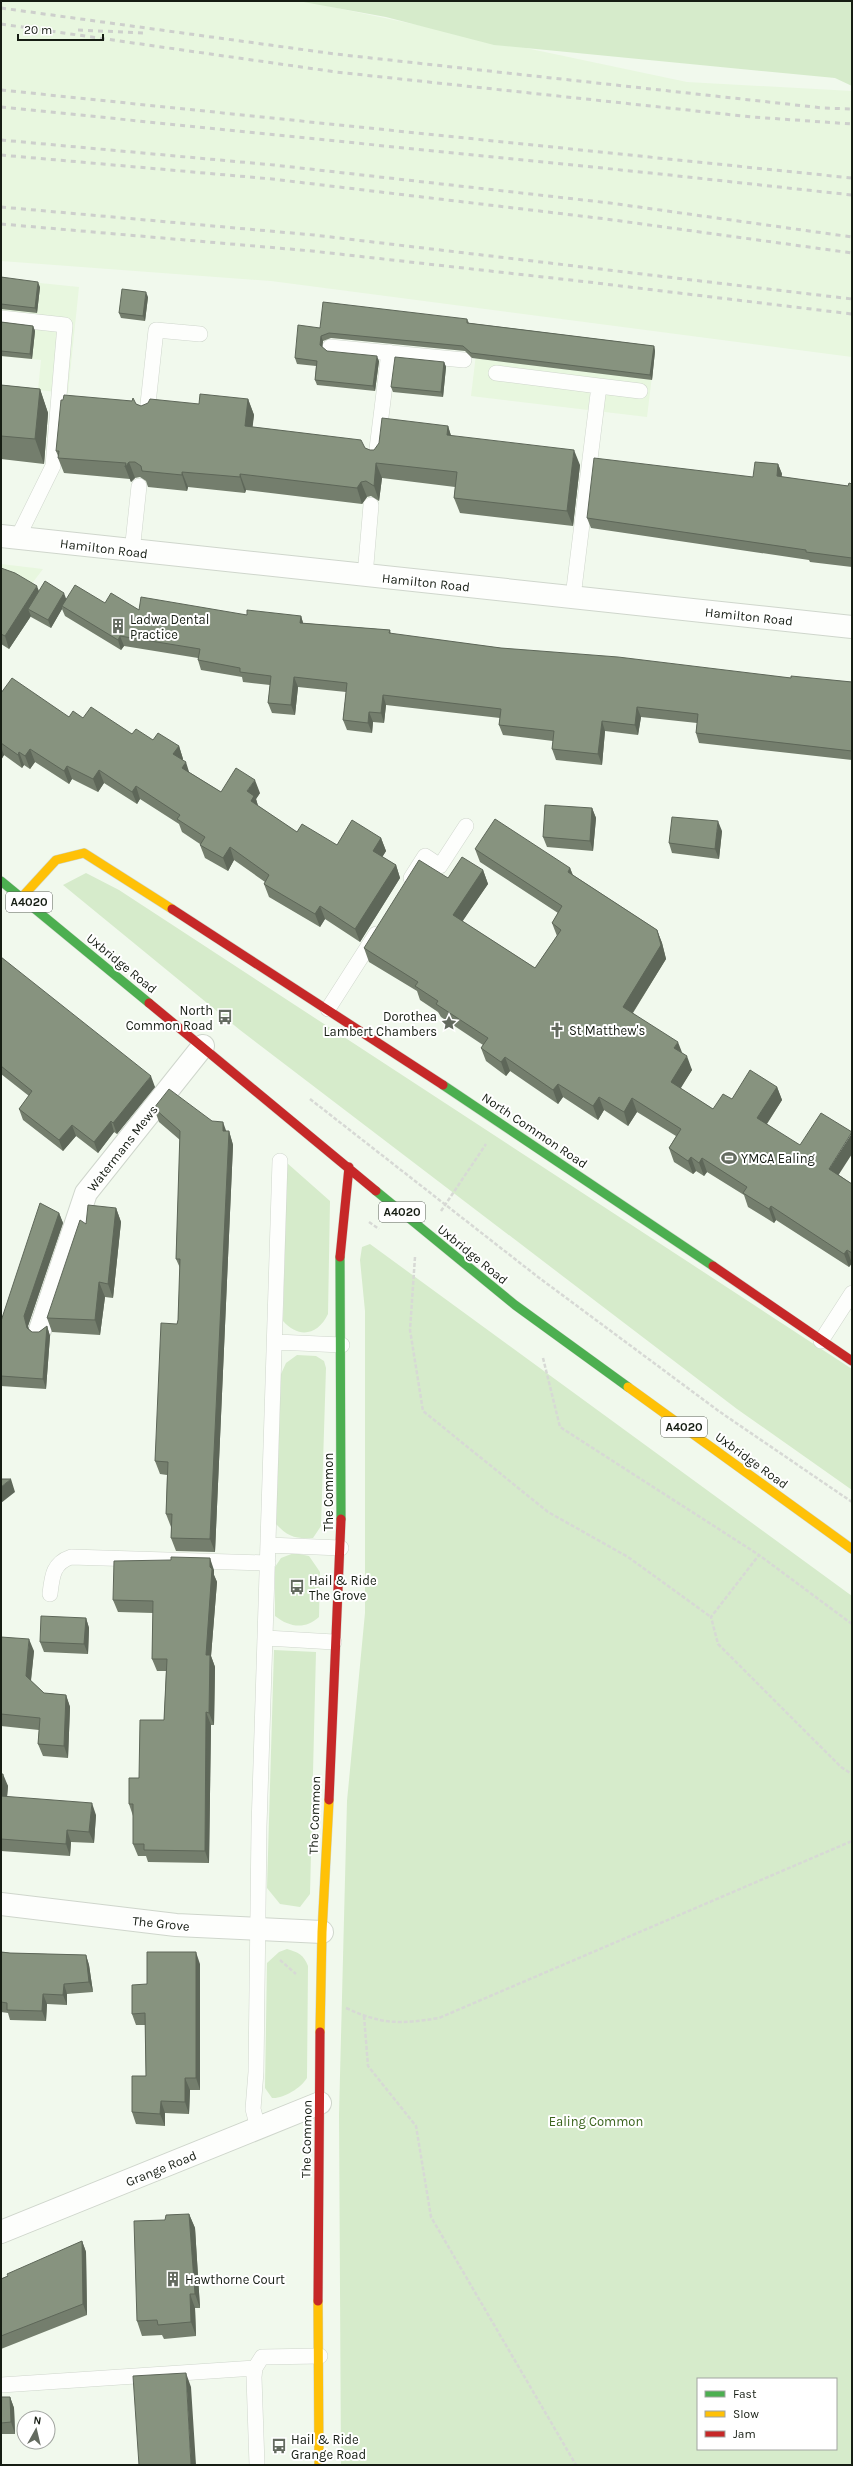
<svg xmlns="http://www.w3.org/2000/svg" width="853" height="2466" viewBox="0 0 853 2466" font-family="Karla,sans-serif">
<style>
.built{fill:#e8f7df}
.green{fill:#d6ebcb;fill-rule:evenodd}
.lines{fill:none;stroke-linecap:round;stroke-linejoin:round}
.lane-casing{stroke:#cfd6cc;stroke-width:16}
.street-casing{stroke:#cfd6cc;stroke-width:24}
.fast-casing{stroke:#cfd6cc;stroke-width:10}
.slow-casing{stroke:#cfd6cc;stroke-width:10}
.jam-casing{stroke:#cfd6cc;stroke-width:10}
.path{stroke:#d7d9d5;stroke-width:2.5;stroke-dasharray:4 2;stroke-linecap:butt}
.lane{stroke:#fdfefc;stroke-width:15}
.street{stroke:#fdfefc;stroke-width:22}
.fast{stroke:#4caf50;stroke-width:9}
.slow{stroke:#ffc107;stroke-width:9}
.jam{stroke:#c62828;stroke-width:9}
.rail{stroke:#cdcfcc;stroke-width:3;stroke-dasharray:5 5;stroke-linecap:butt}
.wall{fill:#747e6d}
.shaded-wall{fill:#5e6759}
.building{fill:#87937f;stroke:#5e6759}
.labels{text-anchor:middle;stroke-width:4;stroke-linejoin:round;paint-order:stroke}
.shield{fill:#fff;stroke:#5c615a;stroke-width:1}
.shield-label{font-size:12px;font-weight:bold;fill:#161d13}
.street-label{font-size:13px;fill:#161d13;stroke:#fff}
.poi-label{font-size:13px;fill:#161d13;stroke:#fff;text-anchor:start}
.park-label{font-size:13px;fill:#3a631c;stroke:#fff}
</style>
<rect width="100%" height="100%" fill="#f1f9ed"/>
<path class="built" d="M1 1H304L687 82 852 91V357L271 281 1 261Z
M1 279 79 287 68 393 38 390 41 360 1 356Z
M479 329 655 351 647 417 471 396Z
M1 564 43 569 27 590 42 599 1 644Z"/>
<path class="green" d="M298 1H852V86L835 78 494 45 386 17Z
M86 873 119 890 852 1369V1490L737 1409 240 1030 63 885Z
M287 1163 330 1201 328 1314C318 1335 299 1339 283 1321Z
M370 1244 852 1596V2465H341L339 2115 347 1801 365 1613V1311L360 1260 362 1247ZM698 2379H836V2449H698Z
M297 1355 316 1356 324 1361 326 1368 321 1526 313 1538C296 1539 288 1537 276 1524L281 1374 286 1363Z
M294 1553 309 1556 320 1572 319 1617C305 1630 289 1627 275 1616V1567L281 1558Z
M274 1650 316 1652 310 1894 300 1907 280 1904 267 1888Z
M287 1949C298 1952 304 1955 308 1966L307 2078C301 2088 283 2099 272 2098L265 2088 267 1963 279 1952Z"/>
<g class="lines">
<defs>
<path id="lane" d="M1 318 65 325 53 466 18 537
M330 347 464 360
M496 373 599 386 573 597
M599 386 640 391
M147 413 156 330 200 334
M376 457 389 352
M132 552 139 486
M365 576 371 505
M411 878 425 856 440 866 466 826
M328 1009 376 934
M821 1341 852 1293
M276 1342 342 1345
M268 1545 341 1548
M50 1594C52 1576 53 1563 71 1557L268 1563
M266 1638 334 1642
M258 2128 253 2109 256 2072 259 1827 280 1161
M1 2385 255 2368
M257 2465 254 2377 255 2368 262 2357 320 2356"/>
<path id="street" d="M1 536 852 627
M40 1330 86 1193 203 1046
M1 1904 176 1925 322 1932
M1 2232 320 2103"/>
<path id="fast" d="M1 881 149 1003
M443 1085 713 1266
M376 1191 515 1305 628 1387
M340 1257 341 1519"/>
<path id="slow" d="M22 897 56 860 84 853 172 909
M628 1387 852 1549
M320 2032 322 1932 329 1800
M318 2301 319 2465"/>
<path id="jam" d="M172 909 443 1085
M149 1003 376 1191
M340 1257 349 1167
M713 1266 852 1361
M329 1800 341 1519
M318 2301 320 2032"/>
</defs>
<use href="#lane" class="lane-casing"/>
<use href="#street" class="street-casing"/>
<use href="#fast" class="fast-casing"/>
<use href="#slow" class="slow-casing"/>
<use href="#jam" class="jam-casing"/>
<path class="path" d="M310 1099 538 1277 720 1412 852 1502
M441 1211 486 1144
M369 1222 379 1229
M415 1257 410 1330 423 1411 548 1512 628 1557 711 1617
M543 1358 560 1427 759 1555
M852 1624 759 1555 711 1617 718 1644 841 1767 852 1774
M280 1960 296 1974
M346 2008C383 2025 400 2024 439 2018L852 1841
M364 2016 368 2066 416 2126 431 2217 576 2465"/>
<use href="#lane" class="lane"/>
<use href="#street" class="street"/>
<use href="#fast" class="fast"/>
<use href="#slow" class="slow"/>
<use href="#jam" class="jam"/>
<path class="rail" d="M1 8 335 54 823 108 852 109
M1 24 336 72 752 117 852 124
M78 30 144 33
M1 90 852 178
M1 107 651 173 852 195
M1 140 274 165 610 203 852 237
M1 155 272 179 606 219 852 253
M1 207 314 235 852 299
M1 224 312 251 588 282 852 314"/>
</g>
<path class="wall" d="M1 277 40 287 37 313 1 309Z
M148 297 145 321 121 318 119 313Z
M467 319 469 323 654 346 655 351 652 380 472 358 465 351 331 338 323 341 322 347 327 351 379 361 375 391 317 385 315 380 316 366 297 364 295 358 320 328Z
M1 322 33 326 35 331 32 359 1 356Z
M444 362 446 367 443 397 393 392 391 387Z
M1 385 40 389 48 413 44 464 1 459Z
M248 399 254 415 252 427 365 448 370 450H374L448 426 451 436 580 465 573 526 460 513 454 498 455 487 382 478 379 501 371 496 367 497 362 504 246 490 245 493 188 487 187 491 148 487 146 481 140 477 135 478 131 482 130 479 64 473 58 458V456L56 451 136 404 141 406 199 404Z
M778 464 782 474 781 477 848 486 852 484V567L810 562 809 560 591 528 587 518 753 477Z
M1 568 39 591 66 599 105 603 139 610 247 615 301 616 303 623 390 630 391 634 501 648 791 678 852 682V760L699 743 696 733 697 723 641 717 638 735 605 731 602 765 556 760 552 749 553 741 503 735 499 725 500 718 386 705 384 723 373 722 372 733 347 730 343 720 346 692 298 687 295 715 272 713 268 703 270 685 243 682 242 677 201 670 198 660V658L124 646 121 650 65 616 62 609 51 628 31 617V616L9 649 1 644Z
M1 693 69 717 83 718 132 734 153 740 179 746 183 759 182 760 189 772 221 792 260 793 256 799 258 806 297 832 337 845 381 838 386 851 382 857 396 865 400 878 360 942 325 919 320 927 269 897 264 884 265 882 234 860 228 871 205 858 200 845V844L182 832 179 824 140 799 137 804 104 783 98 792 72 779 69 784 35 762 30 769 24 765 22 768 4 755 1 760Z
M592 808 596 818 593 851 547 847 543 837Z
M722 831 719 859 672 853 669 843Z
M475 849 570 868 573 875 657 930 662 943 666 959 633 1013 683 1054 692 1070 680 1088 713 1109 732 1099 777 1087 782 1100 767 1124 852 1184V1263L849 1267 776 1220 774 1223 748 1207 744 1195 707 1172 704 1176 696 1171 693 1174 674 1162 669 1148 676 1136 637 1112 628 1126 604 1110 598 1120 563 1097 558 1104 510 1071 506 1076 486 1061 481 1048 483 1045 441 1017 438 1012 420 1000 417 991 369 962 364 948 448 878 483 870 488 884 462 921 535 968 557 936 552 923 558 913 480 862Z
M1 957 155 1087 117 1134 114 1132 98 1153 76 1136 63 1151 23 1120 19 1109 29 1096 1 1074Z
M154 1108 212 1121 226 1131H229L233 1145 215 1552 176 1551 171 1538V1527L166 1514 167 1475 160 1474 155 1461 177 1324 178 1320 180 1268 176 1259 180 1140 159 1122Z
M116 1208 121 1222 113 1298 105 1297 100 1335 52 1332 47 1318 86 1224Z
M59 1213 63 1223 28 1326 29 1329 32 1332H39L47 1326 50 1336 46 1389 1 1386V1321Z
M214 1570V1575L217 1582 211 1656 215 1667 214 1725H211L209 1863 148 1862 146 1856H138L133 1844V1816L129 1804 139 1778 164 1720 166 1671H157L152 1659 153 1613 118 1612 113 1600Z
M86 1618 89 1628 88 1654 44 1652 40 1642Z
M1 1637 34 1651 31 1681 44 1693 66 1695 70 1707 68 1758 43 1756 38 1744 39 1730 1 1726Z
M1 1774 8 1786 7 1797 96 1815 94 1843 71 1842 70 1856 1 1851Z
M1 1952 10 1953 86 1955 89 1965 93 1992 67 1994V2005L47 2004 46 2021 10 2020 8 2013 1 2012Z
M200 1964V2090H190L189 2114 165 2113V2126L136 2124 132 2112 146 2076 145 2025H136L132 2014 147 1984Z
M189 2214 195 2228 200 2308H195L196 2336 164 2339 162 2335 142 2336 137 2321 165 2220Z
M82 2241 86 2252 87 2315 1 2349V2279Z
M1 2397H10L14 2408 15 2434H1Z"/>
<path class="shaded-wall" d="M38 282 40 287 37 313 35 308Z
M146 292 148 297 145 321 143 316Z
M33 326 35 331 32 359 30 354Z
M321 336 323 341 322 350 320 345Z
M654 346 655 351 652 380 650 375Z
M377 356 379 361 375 391 373 386Z
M444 362 446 367 443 397 441 392Z
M40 389 48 413 44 464 35 439Z
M248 399 254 415 251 441 245 426Z
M448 426 453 442 447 435Z
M574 450 580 465 573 526 567 511Z
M129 462 135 478 131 482 125 467Z
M376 463 382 478 379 501 374 486Z
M778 464 782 474 780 486 777 476Z
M182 472 188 487 187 491 182 475Z
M240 474 246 490 245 493 240 477Z
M361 482 367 497 362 504 357 488Z
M37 586 42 599 28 609 31 616 9 649 5 636Z
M64 593 67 601 62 606V609L51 628 48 620Z
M301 616 304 626 300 623Z
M120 636 124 646 121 650 118 640Z
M294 677 298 687 295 715 291 705Z
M383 695 386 705 384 723 381 713Z
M637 707 641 717 638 735 635 725Z
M369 712 373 722 372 733 368 723Z
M602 721 605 731 602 765 598 754Z
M179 746 183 759 178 767 173 754Z
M1 747 4 755 1 760Z
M30 749 35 762 30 769 25 756Z
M19 752 24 765 22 768 18 755Z
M186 762 190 775 182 768Z
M67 766 72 779 69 784 64 771Z
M99 770 104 783 98 792 93 779Z
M255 780 260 793 256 799 259 809 256 814 247 791Z
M136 786 140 799 137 804 132 792Z
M592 808 596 818 593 851 590 841Z
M718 821 722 831 719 859 715 849Z
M381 838 386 851 378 864 373 851Z
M230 847 234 860 228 871 223 858Z
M396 865 400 878 360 942 355 929Z
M570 868 575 882 568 872Z
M483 870 488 884 458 928 453 915Z
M320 906 325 919 320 927 315 914Z
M657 930 662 943 666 959 628 1020 623 1007Z
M678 1042 683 1055 674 1048Z
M687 1056 692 1070 676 1096 671 1082Z
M505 1057 510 1071 506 1076 501 1062Z
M151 1076 155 1087 117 1134 113 1123Z
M558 1084 563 1097 558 1104 553 1090Z
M777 1087 782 1100 762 1131 757 1118Z
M599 1097 604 1110 598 1120 593 1106Z
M632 1098 637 1112 628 1126 624 1112Z
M111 1121 114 1132 98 1153 94 1142Z
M223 1122 228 1136 223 1131Z
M72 1125 76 1136 63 1151 59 1140Z
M229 1131 233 1145 215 1552 210 1539Z
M852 1133V1154L834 1182 829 1169Z
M691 1157 696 1171 693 1174 688 1161Z
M702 1158 707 1172 704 1176 699 1163Z
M771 1206 776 1220 774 1223 769 1209Z
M116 1208 121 1222 113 1298 108 1284Z
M59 1213 63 1223 28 1326 30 1338 27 1328 24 1316Z
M847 1250 852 1263 849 1267 844 1254Z
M99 1282 105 1297 100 1335 95 1320Z
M47 1326 50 1336 46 1389 43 1379Z
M11 1479 15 1492 1 1503V1487Z
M210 1558 214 1570V1575L217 1582 211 1656 215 1667 214 1725 209 1713 206 1655Z
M86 1618 89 1628 88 1654 84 1644Z
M29 1639 34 1651 30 1688 26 1676Z
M66 1695 70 1707 68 1758 64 1746Z
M206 1712 211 1725 209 1863 205 1851Z
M3 1774 8 1786 6 1808 1 1796Z
M92 1803 96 1815 94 1843 89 1832Z
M67 1830 71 1842 70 1856 66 1844Z
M196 1952 200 1964V2090L196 2078Z
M86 1955 89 1965 93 1992 89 1982Z
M64 1984 67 1994V2005L63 1995Z
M43 1994 47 2004 46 2021 42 2011Z
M185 2078 190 2090 189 2114 185 2102Z
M161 2101 165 2113V2126L160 2114Z
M189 2214 195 2228 200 2308 195 2294Z
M82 2241 86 2252 87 2315 83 2304Z
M190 2294 195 2308 196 2336 191 2322Z
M186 2373 191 2387 196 2465H191Z
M10 2397 14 2408 15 2434 11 2422Z"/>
<path class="building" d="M1 277 38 282 35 308 1 304Z
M122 289 146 292 143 316 119 313Z
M323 302 467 319V323L654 346 650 375 471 353 463 346 329 333 321 336 320 345 327 351 377 356 373 386 315 380 317 361 295 358 298 325 320 328Z
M1 322 33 326 30 354 1 351Z
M395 357 444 362 441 392 391 387Z
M1 385 40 389 35 439 1 436Z
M200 394 248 399 245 426 361 440 365 448 370 450H374L379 443 382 418 448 426 447 435 574 450 567 511 454 498 457 472 376 463 374 486 366 481 361 482 357 488 240 474V477L182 472V475L142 471 141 466 135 462H129L125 467 126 463 58 458 59 451H56L61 400H63L64 395 132 401 133 398 136 404 141 406 148 403 150 399 199 404Z
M594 458 753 477 755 462 778 464 777 476 848 486 849 483 852 484V558L806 552V550L587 518Z
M1 568 15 573 37 586 5 636 1 634Z
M45 581 64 593 48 620 28 609Z
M75 585 105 603 111 593 139 610 141 597 247 615V610L301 616 300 623 390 630 389 633 501 648 618 657 791 678V676L852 682V751L696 733 698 714 637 707 635 725 602 721 598 754 552 749 554 731 499 725 501 709 383 695 381 713 369 712 368 723 343 720 347 683 294 677 291 705 268 703 271 676 240 672V668L198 660 200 649 120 636 118 640 62 606Z
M12 678 69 717 73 711 83 718 91 707 132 734 136 729 153 740 158 733 179 746 173 754 186 762 182 768 221 792 236 768 255 780 247 791 254 796 251 801 297 832 302 824 337 845 352 820 381 838 373 851 396 865 355 929 320 906 315 914 264 884 269 875 230 847 223 858 200 845 205 837 177 819 180 815 136 786 132 792 99 770 93 779 67 766 64 771 30 749 25 756 19 752 18 755 1 743V693Z
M545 805 592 808 590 841 543 837Z
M672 817 718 821 715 849 669 843Z
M495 819 570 868 568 872 657 930 661 945 623 1007 678 1042 674 1048 687 1056 671 1082 713 1109 723 1094 732 1099 750 1070 777 1087 757 1118 800 1145 821 1113 852 1132 829 1169 852 1184V1253L847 1250 844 1254 771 1206 769 1209 743 1193 747 1187 702 1158 699 1163 691 1157 688 1161 669 1148 681 1129 632 1098 624 1112 599 1097 593 1106 558 1084 553 1090 505 1057 501 1062 481 1048 488 1038 436 1004 438 1001 415 986 418 982 364 948 419 860 448 878 462 857 483 870 453 915 535 968 561 930 552 923 562 906 475 849Z
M1 957 151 1076 113 1123 111 1121 94 1142 72 1125 59 1140 19 1109 32 1091 1 1066Z
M169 1089 212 1121 223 1122V1131H229L210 1539 171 1538 172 1514H166L168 1462 155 1461 161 1323 177 1324 178 1320 180 1259H176L180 1131 154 1108Z
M40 1203 59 1213 24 1316 27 1328 32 1332H39L47 1326 43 1379 1 1376V1321Z
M88 1205 116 1208 108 1284 99 1282 95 1320 47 1318 80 1220 86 1224Z
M1 1479H11L1 1487Z
M171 1557 210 1558V1567L212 1569 206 1655H210L209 1713 206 1712 205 1851 144 1850V1844H133V1804H129V1778H139L140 1720H164L167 1659H152L153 1601 113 1600 114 1561 171 1560Z
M41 1616 86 1618 84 1644 40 1642Z
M1 1637 29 1639 26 1676 44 1693 66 1695 64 1746 38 1744 40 1718 1 1714Z
M1 1774H3L1 1796 92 1803 89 1832 67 1830 66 1844 1 1839Z
M1 1952 10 1953 86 1955 89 1982 64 1984 63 1995 43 1994 42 2011 7 2010V2003L1 2002Z
M147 1952H196V2078H185V2102L161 2101 160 2114 132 2112V2076H146L145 2013 132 2014V1985L147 1984Z
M189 2214 195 2294H190L191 2322 158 2325 157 2320 137 2321 134 2221 165 2220 166 2215Z
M82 2241 83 2304 1 2336V2279L8 2276 7 2274Z
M186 2373 191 2465H139L133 2376Z
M1 2397H10L11 2422 1 2423Z"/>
<defs>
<symbol id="building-bare" viewBox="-9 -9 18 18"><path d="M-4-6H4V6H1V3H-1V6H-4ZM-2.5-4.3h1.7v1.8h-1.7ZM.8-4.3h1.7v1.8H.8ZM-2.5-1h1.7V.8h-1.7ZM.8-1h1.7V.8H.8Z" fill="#636a5f" stroke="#fff" stroke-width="2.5" paint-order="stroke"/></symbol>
<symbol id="bus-bare" viewBox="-9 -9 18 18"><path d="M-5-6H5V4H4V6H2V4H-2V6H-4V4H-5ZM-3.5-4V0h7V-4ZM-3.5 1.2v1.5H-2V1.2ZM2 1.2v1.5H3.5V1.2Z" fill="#636a5f" stroke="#fff" stroke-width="2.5" paint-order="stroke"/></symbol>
<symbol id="sight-bare" viewBox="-9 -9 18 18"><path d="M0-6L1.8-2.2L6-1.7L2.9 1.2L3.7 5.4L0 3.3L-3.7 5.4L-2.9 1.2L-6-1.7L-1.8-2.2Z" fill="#636a5f" stroke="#fff" stroke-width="2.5" paint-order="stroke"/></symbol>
<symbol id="church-bare" viewBox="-9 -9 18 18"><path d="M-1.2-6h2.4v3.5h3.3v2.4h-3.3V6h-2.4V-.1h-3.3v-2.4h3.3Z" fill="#636a5f" stroke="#fff" stroke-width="2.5" paint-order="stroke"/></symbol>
<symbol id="stadium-bare" viewBox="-9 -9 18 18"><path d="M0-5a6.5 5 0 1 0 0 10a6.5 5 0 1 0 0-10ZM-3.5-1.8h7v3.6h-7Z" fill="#636a5f" stroke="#fff" stroke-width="2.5" paint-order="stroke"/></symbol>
</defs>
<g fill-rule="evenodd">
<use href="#building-bare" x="107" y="615" width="22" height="22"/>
<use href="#bus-bare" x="214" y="1006" width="22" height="22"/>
<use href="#sight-bare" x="438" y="1012" width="22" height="22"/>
<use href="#church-bare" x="546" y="1019" width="22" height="22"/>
<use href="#stadium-bare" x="718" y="1147" width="22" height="22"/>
<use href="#bus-bare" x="286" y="1576" width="22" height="22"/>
<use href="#building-bare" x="162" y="2268" width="22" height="22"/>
<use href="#bus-bare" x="268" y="2435" width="22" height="22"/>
</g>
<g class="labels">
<g class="shield">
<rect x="6" y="892" width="46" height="20" rx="3"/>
<rect x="379" y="1202" width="46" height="20" rx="3"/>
<rect x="661" y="1417" width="46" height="20" rx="3"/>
</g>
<g class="shield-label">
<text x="29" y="906">A4020</text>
<text x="402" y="1216">A4020</text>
<text x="684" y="1431">A4020</text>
</g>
<g class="street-label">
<text transform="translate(104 548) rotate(7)" y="5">Hamilton Road</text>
<text transform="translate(426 582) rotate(6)" y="5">Hamilton Road</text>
<text transform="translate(749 616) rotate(6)" y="5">Hamilton Road</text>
<text transform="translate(122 963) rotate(39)" y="5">Uxbridge Road</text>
<text transform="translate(535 1130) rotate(34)" y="5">North Common Road</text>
<text transform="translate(122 1148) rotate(-52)" y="5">Watermans Mews</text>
<text transform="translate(473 1254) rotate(39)" y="5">Uxbridge Road</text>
<text transform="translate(752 1460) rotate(36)" y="5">Uxbridge Road</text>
<text transform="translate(328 1492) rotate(-90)" y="5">The Common</text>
<text transform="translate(314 1815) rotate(-88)" y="5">The Common</text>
<text transform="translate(161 1923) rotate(6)" y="5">The Grove</text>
<text transform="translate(306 2139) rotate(-89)" y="5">The Common</text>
<text transform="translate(161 2168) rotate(-22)" y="5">Grange Road</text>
</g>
<g class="poi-label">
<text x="130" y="624">Ladwa Dental<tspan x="130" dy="15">Practice</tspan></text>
<text x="213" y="1015" text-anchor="end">North<tspan x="213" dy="15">Common Road</tspan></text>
<text x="437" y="1021" text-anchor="end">Dorothea<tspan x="437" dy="15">Lambert Chambers</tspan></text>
<text x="569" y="1035">St Matthew's</text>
<text x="741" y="1163">YMCA Ealing</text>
<text x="309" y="1585">Hail &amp; Ride<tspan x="309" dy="15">The Grove</tspan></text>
<text x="185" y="2284">Hawthorne Court</text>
<text x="291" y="2444">Hail &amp; Ride<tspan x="291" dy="15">Grange Road</tspan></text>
</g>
<g class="park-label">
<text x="596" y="2126">Ealing Common</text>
</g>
</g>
<rect width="853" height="2466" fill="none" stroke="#161d13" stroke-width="4"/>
<rect x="697" y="2378" width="140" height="72" fill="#ffffff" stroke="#a2a5a1"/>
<rect x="705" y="2391" width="20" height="6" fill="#4caf50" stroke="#a2a5a1"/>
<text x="733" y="2398" font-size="12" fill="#161d13">Fast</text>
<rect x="705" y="2411" width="20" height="6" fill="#ffc107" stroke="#a2a5a1"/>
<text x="733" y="2418" font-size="12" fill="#161d13">Slow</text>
<rect x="705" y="2431" width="20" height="6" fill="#c62828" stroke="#a2a5a1"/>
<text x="733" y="2438" font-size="12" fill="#161d13">Jam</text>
<g transform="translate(36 2430) rotate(8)"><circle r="19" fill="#ffffff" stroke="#a2a5a1"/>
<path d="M0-3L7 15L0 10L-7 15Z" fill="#636a5f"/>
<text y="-6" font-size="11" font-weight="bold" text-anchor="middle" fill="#161d13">N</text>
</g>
<path d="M18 34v6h85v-6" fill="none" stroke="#161d13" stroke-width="2"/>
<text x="24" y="34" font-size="12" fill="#161d13" stroke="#ffffff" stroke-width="3" paint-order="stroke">20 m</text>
</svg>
